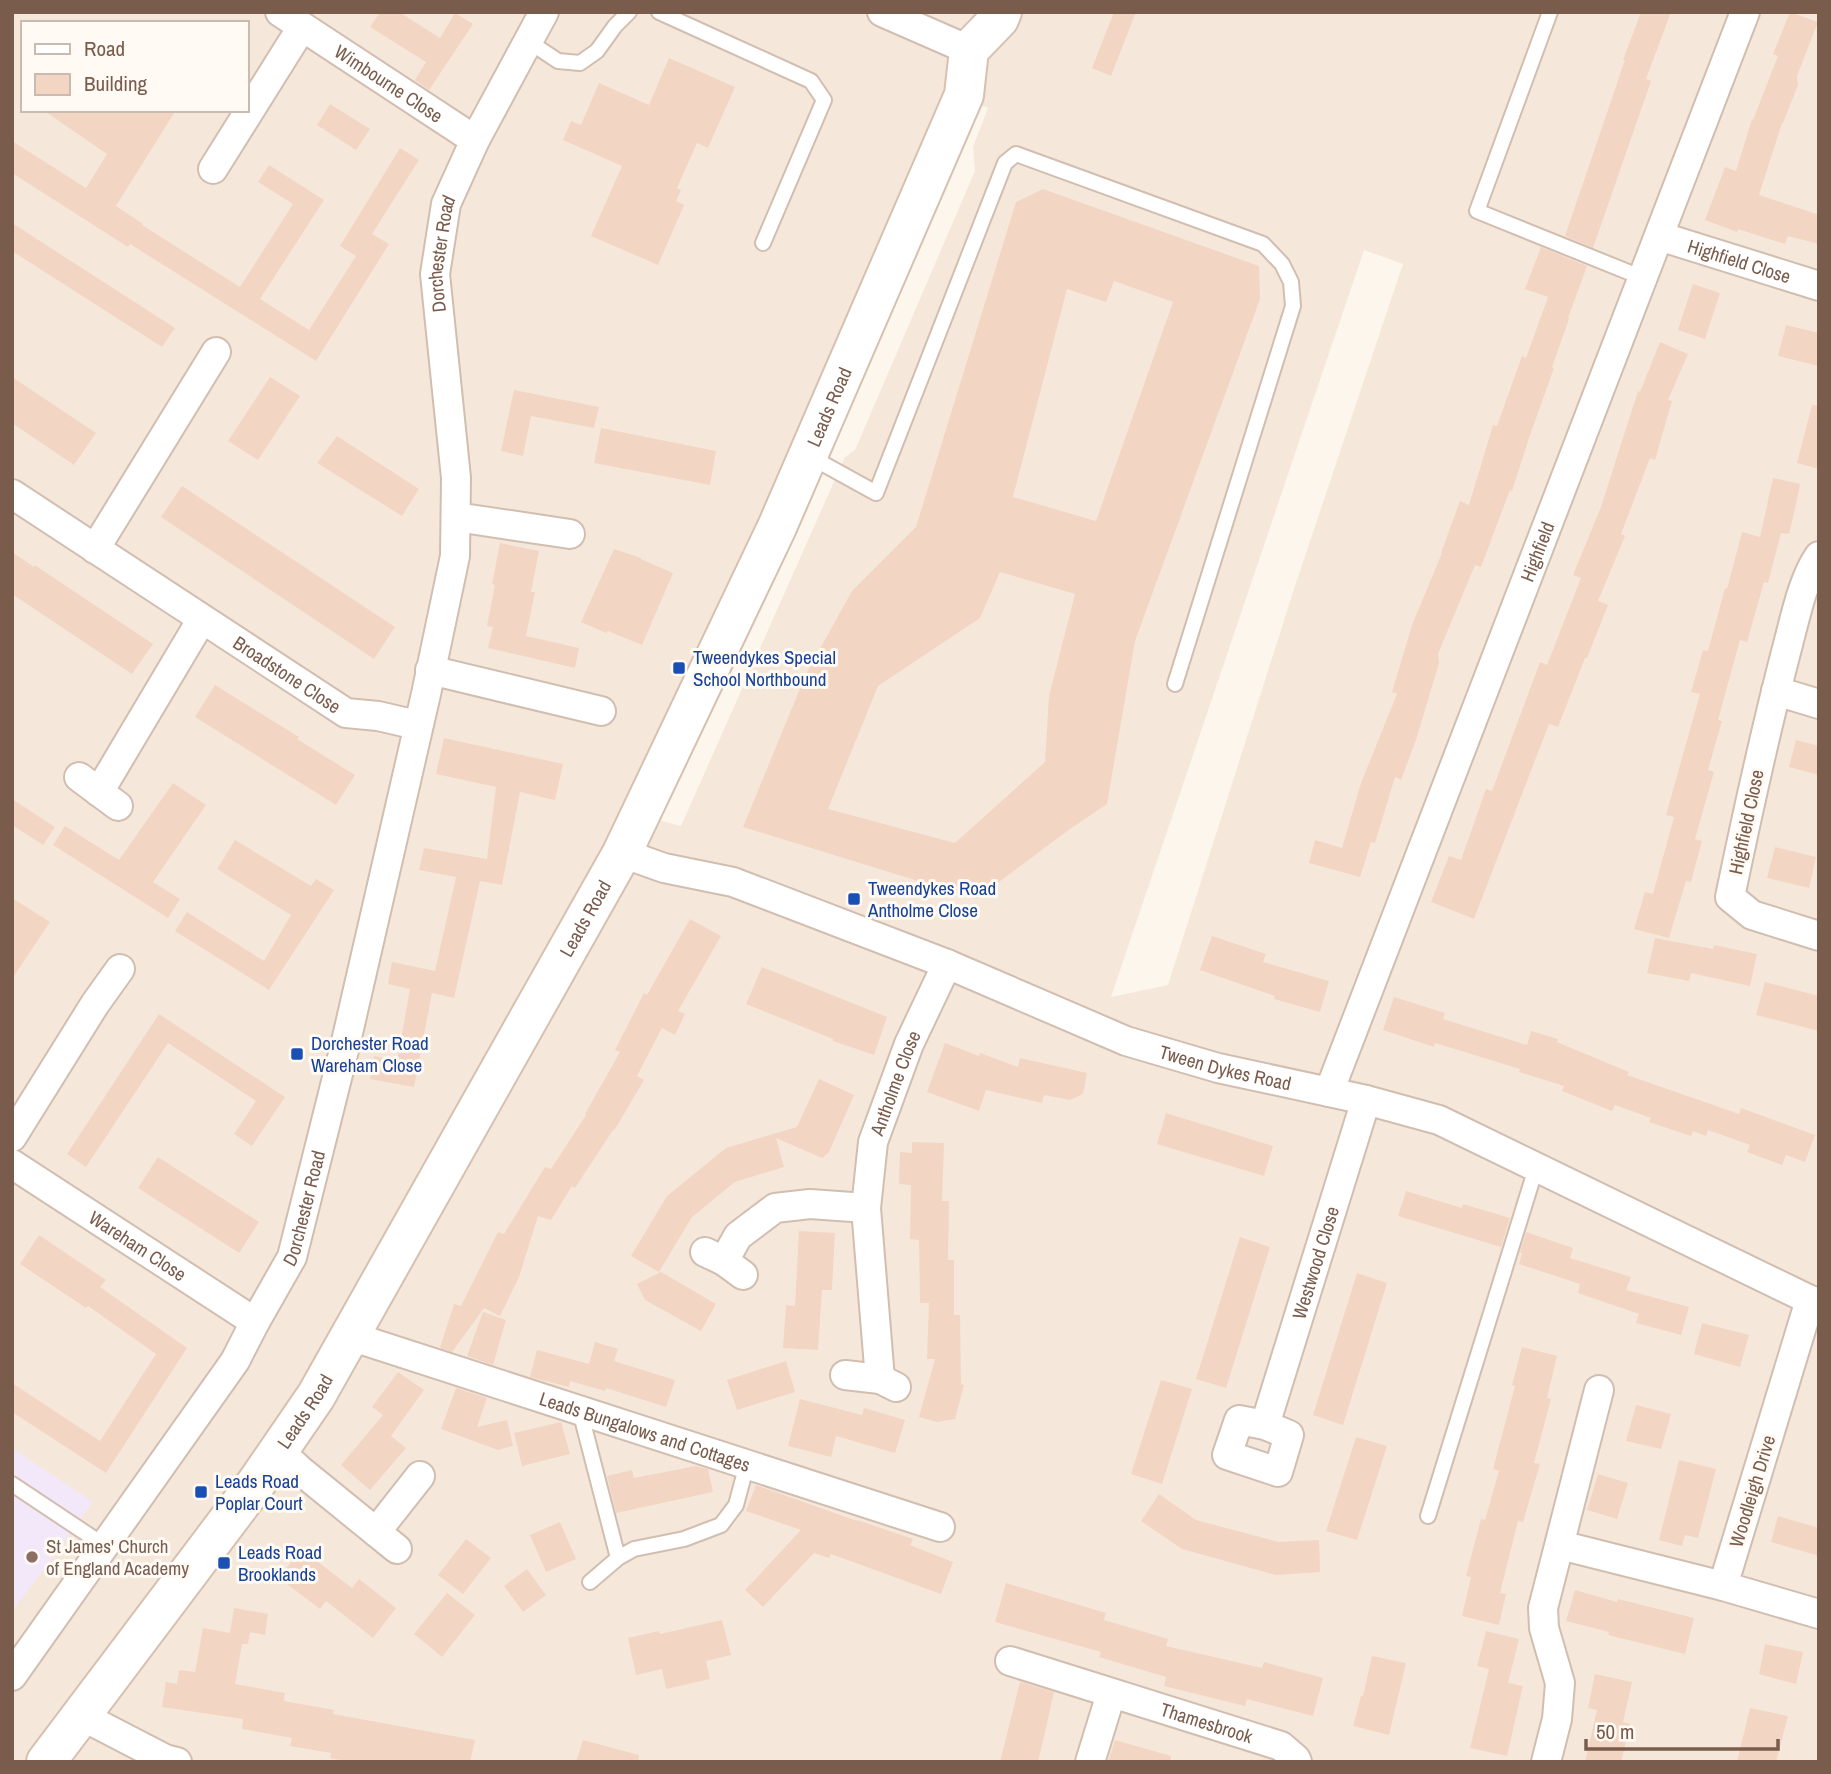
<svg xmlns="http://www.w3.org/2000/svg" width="1831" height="1774" viewBox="0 0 1831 1774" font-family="'Archivo Narrow',sans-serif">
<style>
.residential{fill:#f5e8da;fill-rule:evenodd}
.education{fill:#f3e8fa}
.building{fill:#f3d5c3;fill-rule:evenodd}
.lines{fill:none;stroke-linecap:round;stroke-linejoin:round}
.service-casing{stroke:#d1beb0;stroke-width:18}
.minor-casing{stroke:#d1beb0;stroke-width:32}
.secondary-casing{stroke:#d6c0b0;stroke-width:42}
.service{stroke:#fff;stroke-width:14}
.minor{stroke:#fff;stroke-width:28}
.secondary{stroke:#fff;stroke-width:38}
.transit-dot{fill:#1a4fb4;stroke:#fffaf3;stroke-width:2.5}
.education-dot{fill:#8d6e63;stroke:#fffaf3;stroke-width:2.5}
.labels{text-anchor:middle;stroke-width:6;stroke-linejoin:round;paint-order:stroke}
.street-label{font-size:19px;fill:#7a5c4d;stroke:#fffaf3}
.transit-label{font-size:19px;fill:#164399;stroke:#fffaf3;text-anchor:start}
.education-label{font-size:19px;fill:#785e54;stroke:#fffaf3;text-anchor:start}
</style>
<rect width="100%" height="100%" fill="#fdf6ec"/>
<path class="residential" d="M12 12H1819V1762H12ZM23 23H247V110H23ZM978 104 988 108 973 147 975 171 855 450 845 457 681 826 658 820ZM1364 250 1403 264 1295 586 1168 985 1111 997Z"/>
<path class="education" d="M12 1448 93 1502 12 1612Z"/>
<path class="building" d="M380 12H399L440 38 455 13 473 24 429 90 415 80 426 62 370 27Z
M1114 12H1136L1111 76 1092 68Z
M1641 12H1671L1646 79 1651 81 1593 248 1565 236 1625 60H1623Z
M1790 12 1818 22 1797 76 1798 85 1783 123H1782L1759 195 1819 215V244L1788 236 1785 244 1738 229 1737 232 1705 220 1725 167 1736 171 1752 119 1753 120 1778 56 1773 54Z
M669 58 735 87 708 148 697 143 677 188 681 190 676 201 684 205 658 265 591 236 622 166 563 140 571 121 581 125 599 83 649 105Z
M330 104 370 129 356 150 317 125Z
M43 110H176L116 206 143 224 142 225 240 287 293 204 258 182 269 165 324 200 260 299 309 330 356 256 340 246 400 148 419 160 372 234 389 244 316 361 130 244 128 247 12 173V141L86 188 107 154Z
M1043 189 1259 266 1260 299 1135 641 1107 804 1070 829 976 899 743 827 806 674 852 591 916 527 1016 202ZM1114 281 1173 302 1096 521 1013 497 1067 289 1106 302ZM1000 572 1075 594 1049 696 1045 762 955 843 828 809 878 686 980 618Z
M12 223 175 328 162 347 12 251Z
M1541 247 1587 266 1568 318 1569 319 1552 367 1554 368 1529 438 1512 491 1510 490 1481 567 1475 565 1438 654 1439 663 1416 740 1401 780 1395 777 1375 843 1371 842 1360 877 1309 863 1315 840 1342 848 1361 783 1397 694 1392 692 1412 625 1442 553H1441L1460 501 1469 505 1493 425 1497 426 1522 356 1526 358 1548 297 1525 289Z
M1693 284 1720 293 1705 339 1678 330Z
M1786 325 1819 333V366L1778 356Z
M1660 342 1688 354 1668 400 1672 401 1655 460 1650 458 1621 534 1625 536 1598 601 1608 605 1587 658H1585L1558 727 1549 724 1474 919 1431 902 1449 856 1461 860 1486 789 1492 791 1540 662 1547 665 1581 578 1573 575 1601 507 1638 391 1640 392Z
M12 377 96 433 74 465 12 423Z
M270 377 300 396 258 460 228 441Z
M514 390 599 407 594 428 531 416 523 456 501 451Z
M1812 405 1819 406V469L1797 463Z
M601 428 716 451 710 485 594 463Z
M337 436 419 489 402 516 317 463Z
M1773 478 1800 484 1795 509 1789 534 1781 533 1768 583 1764 582 1747 642 1740 640 1718 720 1722 721 1708 770 1714 772 1695 839 1702 841 1691 882 1686 881 1669 938 1634 929 1645 892 1653 894 1674 817 1666 815 1700 694 1691 692 1703 650 1708 651 1725 588 1727 589 1742 532 1760 537Z
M182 486 395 627 374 659 161 517Z
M500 543 539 551 531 592H535L526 636 579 648 575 668 488 648 493 627 487 626 495 585 492 584Z
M614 549 641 558V559L673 573 642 645 608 631 606 633 581 622Z
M12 552 34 567 35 565 51 576 153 644 132 674 12 594Z
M215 685 299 737 297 739 355 775 336 805 195 717Z
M444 738 563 764 555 800 520 792 502 885 480 881 454 998 432 993 414 1087 370 1079 374 1056 397 1061 410 989 388 984 392 962 435 971 456 877 419 870 424 848 487 859 496 787 436 774Z
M1796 740 1819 746V775L1789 767Z
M173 783 206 805 153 882 180 899 168 918 53 845 65 826 119 860Z
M12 799 55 827 43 845 12 825Z
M235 840 311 886 316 879 334 890 269 990 175 931 187 912 264 961 291 915 217 869Z
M1775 847 1816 857 1809 888 1767 878Z
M12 898 50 922 12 979Z
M690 919 721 936 678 1011 685 1014 675 1035 662 1028 637 1076 644 1080 614 1131 613 1130 575 1188 572 1186 551 1220 538 1216 519 1277 500 1316 484 1308 452 1352 440 1348 454 1304 461 1306 498 1232 504 1234 545 1167 551 1169 586 1115 585 1114 620 1052 615 1050 644 993 647 995Z
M1212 936 1266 954 1263 962 1329 981 1320 1012 1274 999 1275 996 1200 970Z
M1655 938 1713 949 1714 945 1757 954 1750 986 1691 973 1689 981 1647 973Z
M762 967 887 1017 874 1055 833 1041V1039L746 1004Z
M1765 982 1819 996V1031L1756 1015Z
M1394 997 1445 1013 1443 1019 1527 1045 1531 1031 1558 1039 1557 1042 1629 1072 1627 1075 1739 1114 1741 1108 1815 1135 1805 1162 1786 1155 1782 1165 1747 1152 1750 1145 1708 1130 1706 1136 1693 1131 1691 1136 1649 1122 1651 1118 1615 1105 1612 1111 1562 1091 1564 1086 1519 1072 1520 1069 1435 1043 1434 1047 1383 1030Z
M159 1014 285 1097 252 1146 234 1134 256 1101 168 1043 86 1167 67 1154Z
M945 1043 979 1056 980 1053 1018 1067 1020 1058 1087 1073 1083 1094 1070 1100 1044 1095 1042 1103 986 1090 979 1111 927 1092Z
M819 1079 854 1095 829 1152 822 1158 776 1138 784 1167 735 1182 692 1217 659 1272 631 1256 667 1196 726 1148 797 1127Z
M1166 1113 1273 1146 1264 1176 1157 1144Z
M912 1142 944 1143 942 1201H949L948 1260H954V1315H960L961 1384 964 1385 955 1419 937 1422 919 1417 935 1359H927L929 1303H920L919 1240 910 1239 911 1185 899 1184 900 1152 912 1153Z
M158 1157 259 1222 239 1253 138 1188Z
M1406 1191 1462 1208 1463 1204 1510 1218 1501 1247 1398 1216Z
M799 1231 835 1233 832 1290H822L818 1350 783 1348 786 1305 795 1306Z
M1526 1232 1573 1248 1570 1258 1631 1277 1626 1290 1689 1307 1681 1335 1636 1323 1639 1314 1578 1293 1580 1284 1519 1264 1522 1253 1520 1252Z
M39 1235 106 1280 100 1287 187 1348 106 1473 12 1412V1383L100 1441 156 1354 88 1306 86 1308 20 1264Z
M1240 1237 1270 1247 1226 1388 1196 1379Z
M661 1272 716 1304 701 1331 645 1300 637 1284Z
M1357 1273 1387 1283 1343 1425 1313 1415Z
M483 1312 506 1320 493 1365 467 1356Z
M1702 1323 1749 1335 1740 1367 1694 1354Z
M595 1342 618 1349 614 1361 675 1380 666 1407 606 1388 605 1391 570 1381 569 1387 530 1377 537 1350 589 1364Z
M1522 1347 1557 1356 1547 1398 1551 1399 1534 1463 1540 1464 1523 1522 1518 1521 1500 1593 1506 1594 1499 1625 1462 1616 1471 1577 1466 1576 1481 1519 1485 1520 1499 1471 1493 1469 1515 1386 1512 1385Z
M786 1361 795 1392 737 1410 727 1380Z
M398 1372 424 1390 391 1436 406 1448 370 1490 341 1465 383 1415 372 1407Z
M1161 1380 1192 1389 1162 1484 1131 1474Z
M456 1388 487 1398 477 1427 507 1420 513 1446 498 1450 441 1429Z
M800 1399 862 1415 864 1408 905 1420 895 1453 836 1436 831 1457 788 1446Z
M1636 1405 1671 1414 1661 1449 1626 1441Z
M561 1422 570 1454 522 1466 514 1433Z
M1356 1437 1387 1446 1357 1540 1326 1531Z
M1679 1460 1716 1469 1698 1538 1685 1535 1682 1546 1659 1540Z
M696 1466 708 1469 713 1492 616 1513 607 1476 632 1470 634 1478Z
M1598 1474 1628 1483 1617 1519 1587 1510Z
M756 1485 857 1521V1520L913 1539 910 1545 953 1562 941 1594 831 1554 829 1558 814 1553 763 1607 745 1590 801 1530 746 1511Z
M1159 1494 1196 1520 1279 1542 1319 1540 1320 1572 1276 1575 1182 1549 1141 1521Z
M1778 1516 1819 1528V1556L1771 1542Z
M560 1522 576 1559 546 1572 530 1535Z
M466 1539 491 1558 463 1594 438 1575Z
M301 1549 352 1588 359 1579 396 1608 373 1638 326 1601 320 1609 279 1578Z
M527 1569 546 1595 523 1612 504 1586Z
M1006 1583 1106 1613 1104 1620 1168 1639 1166 1646 1262 1668 1264 1662 1323 1678 1313 1716 1247 1699 1245 1706 1164 1686 1166 1677 1099 1657 1101 1652 995 1622Z
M1575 1590 1617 1602 1618 1599 1694 1618 1685 1654 1608 1635 1609 1632 1566 1621Z
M447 1593 475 1615 442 1657 414 1634Z
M234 1608 268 1614 265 1635 250 1632 248 1644H242L235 1684 285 1693 284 1701 334 1710 333 1714 475 1740 470 1762H351L330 1758 331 1753 290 1746 292 1738 242 1729 243 1719 162 1707 166 1682 177 1684 179 1670 195 1672 203 1628 230 1633Z
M722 1620 731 1655 706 1661 710 1679 666 1689 662 1669 636 1675 628 1638 659 1631 660 1634Z
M1486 1631 1519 1639 1508 1683 1523 1686 1507 1756 1470 1748 1489 1669 1477 1666Z
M1765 1644 1803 1652 1796 1684 1759 1674Z
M1372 1656 1406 1663 1389 1735 1353 1726 1361 1696H1363Z
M1595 1674 1632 1682 1623 1722 1630 1724 1621 1762H1585L1597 1710 1588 1708Z
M1020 1682 1054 1692 1046 1728 1038 1762H1000Z
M1750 1708 1788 1716 1776 1762H1737Z
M583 1740 639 1755 638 1762H576Z
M1115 1740 1171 1756V1762H1108Z"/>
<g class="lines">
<defs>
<path id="service" d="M659 12 811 81 824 100 763 243
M1550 12 1477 211 1643 278
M528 41 558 61 580 63 597 51 615 26 629 12
M809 456 876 493 1005 163 1016 154 1263 244 1282 264 1291 282 1293 306 1175 684
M580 1411 618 1558
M12 1484 105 1546
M1428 1516 1536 1168
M590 1582 618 1558 634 1549 684 1539 721 1525 736 1505 747 1464"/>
<g id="minor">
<path id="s1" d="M280 12 475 140"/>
<path d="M882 12 969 50"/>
<path d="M213 169 302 27"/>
<path id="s2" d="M1659 236 1819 286"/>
<path id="s3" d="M12 494 346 713 378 716 417 725"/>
<path d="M456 517 570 534"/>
<path d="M95 549 216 352"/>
<path d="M1819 556C1802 580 1794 623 1786 652 1765 733 1747 815 1730 897L1752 915 1819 936"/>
<path d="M430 670 601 711"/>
<path d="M1776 691 1819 704"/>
<path d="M79 777 118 806"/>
<path d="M99 792 202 619"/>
<path id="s4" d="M622 853 664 868 733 882 947 964 1126 1041 1218 1068 1366 1100 1439 1120 1810 1300 1819 1303"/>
<path id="s5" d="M1329 1092 1745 12"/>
<path d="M12 1137 95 1004 120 969"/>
<path id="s6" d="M12 1164 255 1322"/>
<path d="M705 1252 724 1261 743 1275"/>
<path d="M724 1261 738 1236 775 1208 810 1204 866 1208"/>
<path d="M1810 1300 1723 1586 1819 1614"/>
<path id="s7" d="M350 1336 940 1527"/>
<path d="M845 1375 880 1379 896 1387"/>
<path id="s8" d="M880 1379 866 1208 873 1142 909 1044 947 964"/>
<path d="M1239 1420 1265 1425 1289 1435 1278 1472 1227 1455Z"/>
<path id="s9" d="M1265 1425 1366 1100"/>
<path d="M278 1450 301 1471 397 1549"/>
<path d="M376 1532 420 1476"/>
<path d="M1560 1545 1723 1586"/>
<path id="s10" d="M1010 1661 1281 1746 1296 1759 1297 1762"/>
<path id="s11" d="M12 1676 235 1361 255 1322 292 1257 345 1046 426 694 455 556 456 478 435 274 446 204 475 140 544 12"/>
<path d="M82 1716 165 1759 177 1762"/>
<path d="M1090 1762 1111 1694"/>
<path d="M1546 1762 1557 1719 1560 1683 1544 1628 1543 1608 1599 1390"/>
</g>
<g id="secondary">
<path id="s12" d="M46 1762 257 1482 316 1396 622 853 777 527 964 95 969 50 999 19 1002 12"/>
</g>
</defs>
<use href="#service" class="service-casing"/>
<use href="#minor" class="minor-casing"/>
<use href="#secondary" class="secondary-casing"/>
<use href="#service" class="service"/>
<use href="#minor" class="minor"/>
<use href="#secondary" class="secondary"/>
</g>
<g class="transit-dot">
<rect x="672" y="661" width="14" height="14" rx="3.5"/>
<rect x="847" y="892" width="14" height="14" rx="3.5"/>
<rect x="290" y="1047" width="14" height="14" rx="3.5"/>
<rect x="194" y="1485" width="14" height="14" rx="3.5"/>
<rect x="217" y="1556" width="14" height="14" rx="3.5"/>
</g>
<circle class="education-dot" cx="32" cy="1557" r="7"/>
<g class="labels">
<g class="street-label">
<text dy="7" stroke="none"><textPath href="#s1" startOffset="130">Wimbourne Close</textPath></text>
<text dy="7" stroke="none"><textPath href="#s11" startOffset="1528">Dorchester Road</textPath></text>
<text dy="7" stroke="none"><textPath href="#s2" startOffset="84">Highfield Close</textPath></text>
<text dy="7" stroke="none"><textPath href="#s12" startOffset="1570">Leads Road</textPath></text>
<text dy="7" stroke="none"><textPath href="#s5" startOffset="579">Highfield</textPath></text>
<text dy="7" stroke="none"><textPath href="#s3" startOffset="329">Broadstone Close</textPath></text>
<text transform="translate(1746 822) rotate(-78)" y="7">Highfield Close</text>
<text dy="7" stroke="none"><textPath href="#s12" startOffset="1003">Leads Road</textPath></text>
<text dy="7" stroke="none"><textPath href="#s4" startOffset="642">Tween Dykes Road</textPath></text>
<text dy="7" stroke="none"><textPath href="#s8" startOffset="301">Antholme Close</textPath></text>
<text dy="7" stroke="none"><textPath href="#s11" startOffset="555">Dorchester Road</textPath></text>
<text dy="7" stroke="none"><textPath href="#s6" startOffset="150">Wareham Close</textPath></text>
<text dy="7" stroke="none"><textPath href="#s9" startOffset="170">Westwood Close</textPath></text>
<text dy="7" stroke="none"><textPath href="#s12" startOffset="436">Leads Road</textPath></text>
<text dy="7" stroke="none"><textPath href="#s7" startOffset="310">Leads Bungalows and Cottages</textPath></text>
<text transform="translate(1752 1491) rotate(-73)" y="7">Woodleigh Drive</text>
<text dy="7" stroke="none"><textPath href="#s10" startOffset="206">Thamesbrook</textPath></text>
</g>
<g class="transit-label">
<text x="693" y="664">Tweendykes Special<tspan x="693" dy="22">School Northbound</tspan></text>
<text x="868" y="895">Tweendykes Road<tspan x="868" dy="22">Antholme Close</tspan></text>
<text x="311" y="1050">Dorchester Road<tspan x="311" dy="22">Wareham Close</tspan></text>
<text x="215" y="1488">Leads Road<tspan x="215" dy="22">Poplar Court</tspan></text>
<text x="238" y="1559">Leads Road<tspan x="238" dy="22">Brooklands</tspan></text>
</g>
<g class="education-label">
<text x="46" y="1553">St James' Church<tspan x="46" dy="22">of England Academy</tspan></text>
</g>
</g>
<rect width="1831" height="1774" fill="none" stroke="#7a5c4d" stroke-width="28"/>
<rect x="21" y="21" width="228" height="91" fill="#fffaf3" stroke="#cabbb1" stroke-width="2"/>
<rect x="35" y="44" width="35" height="10" fill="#ffffff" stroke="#cabbb1" stroke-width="2"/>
<text x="84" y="56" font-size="21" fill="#7a5c4d">Road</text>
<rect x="35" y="74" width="35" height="21" fill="#f3d5c3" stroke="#cabbb1" stroke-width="2"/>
<text x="84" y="91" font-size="21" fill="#7a5c4d">Building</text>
<path d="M1586 1739v10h192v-10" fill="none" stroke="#7a5c4d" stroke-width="3.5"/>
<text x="1596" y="1739" font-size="21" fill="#7a5c4d" stroke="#fffaf3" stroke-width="5" paint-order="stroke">50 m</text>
</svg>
